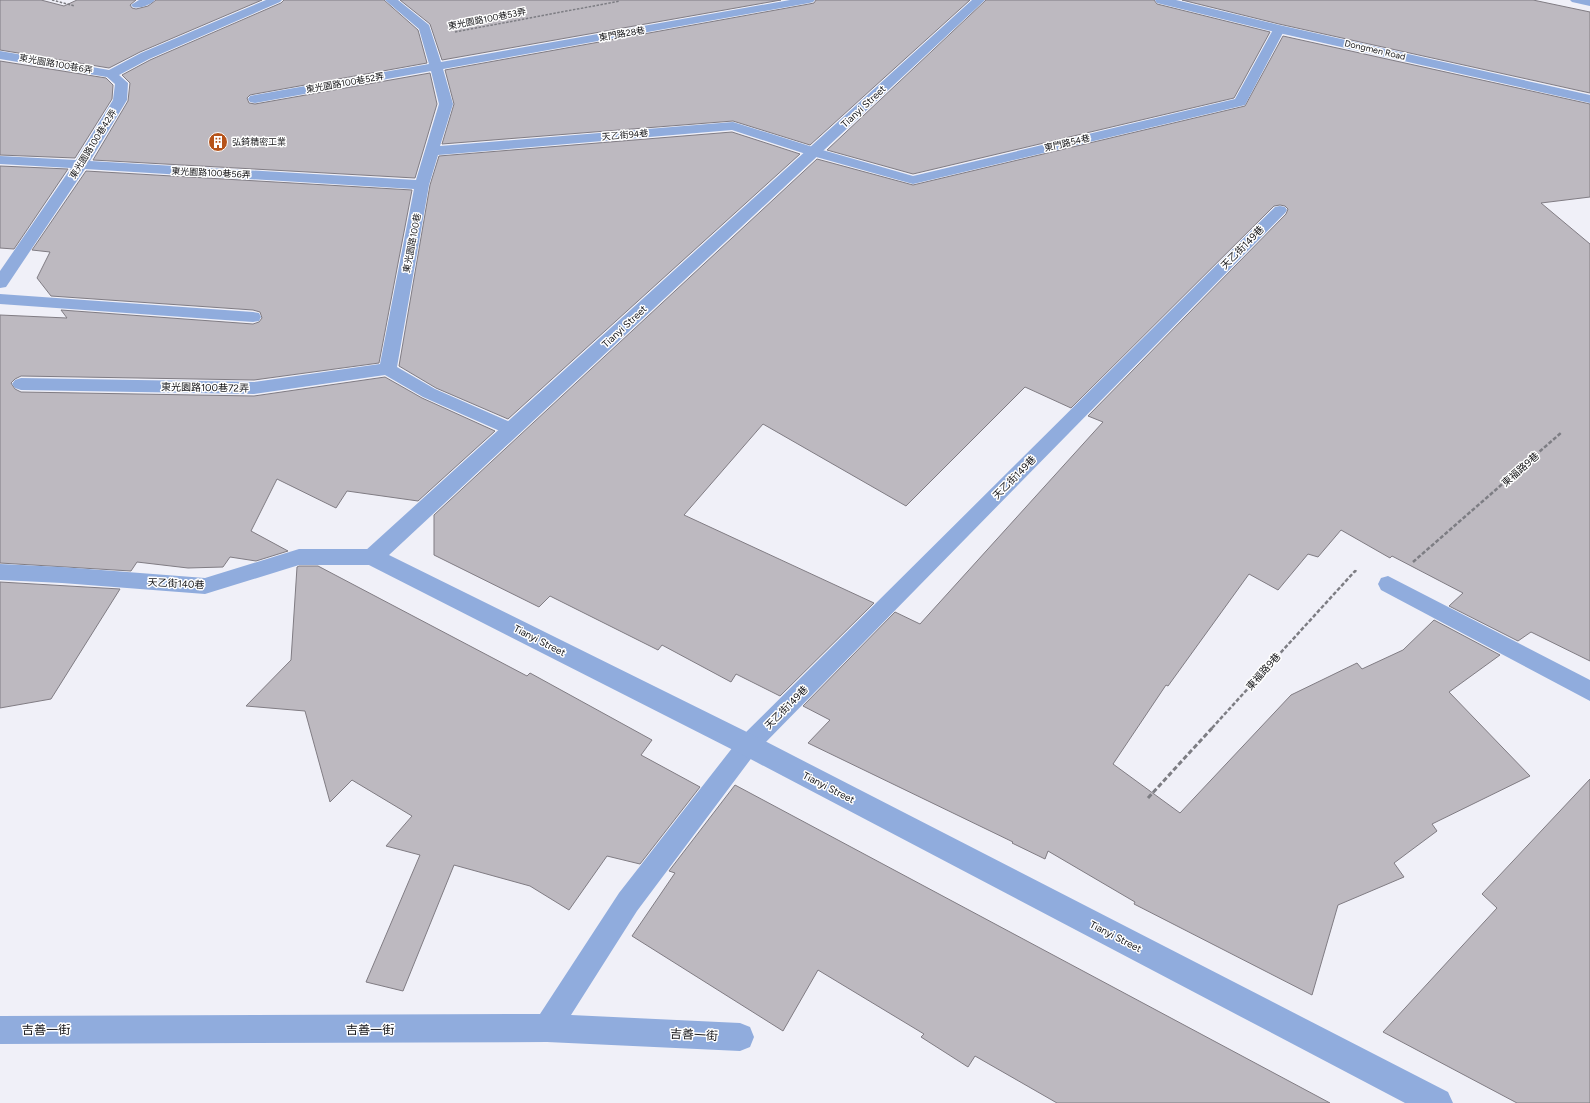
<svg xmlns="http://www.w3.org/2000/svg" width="1590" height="1103" viewBox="0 0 1590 1103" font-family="Figtree,'Noto Sans TC',sans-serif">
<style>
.building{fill:#bdb9c0;stroke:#807c83}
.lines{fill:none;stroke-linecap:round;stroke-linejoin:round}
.path-far2{stroke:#7d7d83;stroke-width:1.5;stroke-dasharray:2.5 1.5;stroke-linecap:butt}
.path-far1{stroke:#7d7d83;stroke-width:2.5;stroke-dasharray:4 2;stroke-linecap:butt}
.path{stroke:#7d7d83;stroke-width:3;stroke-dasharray:5 2.5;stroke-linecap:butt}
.service{fill:#90acdd;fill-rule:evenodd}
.minor{fill:#90acdd;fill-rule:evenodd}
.labels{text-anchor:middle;stroke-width:3;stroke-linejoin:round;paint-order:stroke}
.far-street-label{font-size:9px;fill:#141417;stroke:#fff}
.far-poi-label{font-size:9px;fill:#141417;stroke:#fff;text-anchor:start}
.street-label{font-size:10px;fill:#141417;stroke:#fff}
.near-street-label{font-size:12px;fill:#141417;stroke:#fff}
</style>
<rect width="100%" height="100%" fill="#f0f0f8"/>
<path class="building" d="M0 0H41L64 6 77 0H136L130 5 132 8 136 9 148 6 156 0H262L140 52 109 68 0 50Z
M284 0H384L418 30 427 63 255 94 250 95 247 98 249 103 255 104 430 73 437 104 415 178 93 160 128 101 130 83 122 75 150 60 281 3Z
M400 0H781L442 60 430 24Z
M816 0H970L810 145 733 121 442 144 454 104 445 70 809 4 814 3Z
M986 0H1154L1157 4 1270 32 1234 98 913 174 827 150Z
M1182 0H1533L1590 12V93L1279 24Z
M1283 36 1590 104V197L1541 203 1590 244V661L1531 632 1518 641 1449 606 1463 593 1392 556 1390 558 1341 530 1318 557 1308 554 1278 590 1249 574 1168 686 1166 685 1113 764 1180 813 1291 695 1357 663 1362 669 1403 650 1434 620 1500 655 1449 692 1530 776 1432 824 1437 831 1394 863 1404 877 1338 905 1312 995 1134 904 1135 902 1048 851 1045 859 1012 843 1013 842 808 743 830 720 803 706 895 612 920 624 1103 422 1088 416 1286 214 1288 209 1285 206 1280 205 1274 206 1071 408 1025 387 906 506 763 424 684 515 874 603 780 696 736 674 731 682 662 645 658 650 550 596 539 607 434 555V515L817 159 913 185 1245 106Z
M0 61 106 78 113 85 112 99 75 158 0 155Z
M732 132 800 154 508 419 436 388 399 366 430 185 439 156Z
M0 166 68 169 14 249 0 248Z
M86 171 412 190 379 363 254 380 21 376 15 379 11 383 15 389 21 392 254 396 385 377 422 398 495 431 418 501 347 491 336 508 277 479 251 531 288 551 256 561 230 557 223 567 188 568 137 562 131 571 0 563V315L67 318 61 310 253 324 259 322 262 318 260 312 253 310 51 296 37 278 50 252 32 250Z
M299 566H318L527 676 530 673 652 740 641 755 700 787 640 864 607 856 569 910 530 886 454 865 403 991 366 982 420 855 386 846 412 816 352 780 330 802 305 711 246 706 291 660 297 567Z
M0 582 120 589 51 699 0 708Z
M1590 779V1103H1517L1383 1032 1497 908 1482 894Z
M735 785 1330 1103H1057L975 1056 968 1067 921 1037 924 1034 818 970 783 1031 632 936 675 873 669 871Z"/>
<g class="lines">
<path class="path-far2" d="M52 0 75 6
M455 32 620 1"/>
<path class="path-far1" d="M1413 562 1562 432
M1212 728 1355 571 1357 572"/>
<path class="path" d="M1148 798 1213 727"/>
<path class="service" d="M139 0H155C150 5 140 9 133 7L131 5Z
M266 0H282L280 2 149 59 119 75 128 83 127 100 90 161 416 180 439 104 431 71 255 103 250 102 248 99 250 96 255 95 429 64 419 29 385 0H398L429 25 441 62 790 0H815L813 2 809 3 443 69 453 104 440 146 733 122 819 149 913 176 1235 99 1275 26H1283L1285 29 1245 105 913 184 809 155 732 130 438 155 429 185 397 367 435 389 517 425 520 430 517 435 511 436 423 397 385 375 254 394 21 390 15 388 12 384 15 380 21 378 254 382 380 364 414 189 85 169 6 287 0 288V271L71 168 0 164V156L76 160 113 100 115 84 107 77 0 59V51L109 70 141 53Z
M1570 0H1590V6L1572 2Z
M1280 206 1285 207 1287 210 1285 213 756 752 637 911 571 1015 740 1023 750 1027 754 1037 750 1047 740 1051 547 1042 0 1044V1016L540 1014 619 893 740 738 1275 207Z
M0 294 253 312 259 313 261 317 259 321 253 322 0 304Z
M299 549H373L380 551 383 557 380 563 373 565H299L205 594 62 583 0 580V564L62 567 205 578Z
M1388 576 1590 680V701L1381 590 1378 584 1381 578Z"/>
<path class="minor" d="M972 0H985L389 555 757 737 1448 1092 1453 1103H1405L739 753 365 563 362 557 365 551Z
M1155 0H1176L1279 25 1590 95V103L1279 33 1157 3Z"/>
</g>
<defs>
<symbol id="building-disc" viewBox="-11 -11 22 22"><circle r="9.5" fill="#b6531a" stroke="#fff"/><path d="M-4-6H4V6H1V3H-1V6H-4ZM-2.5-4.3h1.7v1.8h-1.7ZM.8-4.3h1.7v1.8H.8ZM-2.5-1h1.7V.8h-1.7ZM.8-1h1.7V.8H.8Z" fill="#fff"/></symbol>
</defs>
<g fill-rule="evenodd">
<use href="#building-disc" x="207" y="131" width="22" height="22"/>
</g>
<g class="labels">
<g class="far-street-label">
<text transform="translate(487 19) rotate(-11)" y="3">東光園路100巷53弄</text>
<text transform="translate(622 34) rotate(-10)" y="3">東門路28巷</text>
<text transform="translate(1375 50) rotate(13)" y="3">Dongmen Road</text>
<text transform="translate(56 64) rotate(10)" y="3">東光園路100巷6弄</text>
<text transform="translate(345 83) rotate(-10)" y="3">東光園路100巷52弄</text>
<text transform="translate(625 135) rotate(-5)" y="3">天乙街94巷</text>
<text transform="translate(1067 143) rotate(-13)" y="3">東門路54巷</text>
<text transform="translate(93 144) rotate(-58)" y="3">東光園路100巷42弄</text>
<text transform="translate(211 173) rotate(3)" y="3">東光園路100巷56弄</text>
<text transform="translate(412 243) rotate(-79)" y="3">東光園路100巷</text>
</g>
<g class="far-poi-label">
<text x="232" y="145">弘錡精密工業</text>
</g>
<g class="street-label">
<text transform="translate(863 106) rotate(-43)" y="4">Tianyi Street</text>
<text transform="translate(1242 247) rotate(-45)" y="4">天乙街149巷</text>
<text transform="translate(624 326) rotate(-43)" y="4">Tianyi Street</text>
<text transform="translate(205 387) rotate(1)" y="4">東光園路100巷72弄</text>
<text transform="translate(1520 469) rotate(-41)" y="4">東福路9巷</text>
<text transform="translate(1014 477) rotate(-45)" y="4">天乙街149巷</text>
<text transform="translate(176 583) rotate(3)" y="4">天乙街140巷</text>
<text transform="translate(540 640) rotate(27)" y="4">Tianyi Street</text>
<text transform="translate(1263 671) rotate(-48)" y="4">東福路9巷</text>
<text transform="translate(786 707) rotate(-45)" y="4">天乙街149巷</text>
<text transform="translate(829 787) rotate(27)" y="4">Tianyi Street</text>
<text transform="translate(1116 936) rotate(27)" y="4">Tianyi Street</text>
</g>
<g class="near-street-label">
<text x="46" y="1034">吉善一街</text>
<text x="370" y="1034">吉善一街</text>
<text transform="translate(694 1035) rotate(3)" y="4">吉善一街</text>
</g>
</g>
</svg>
